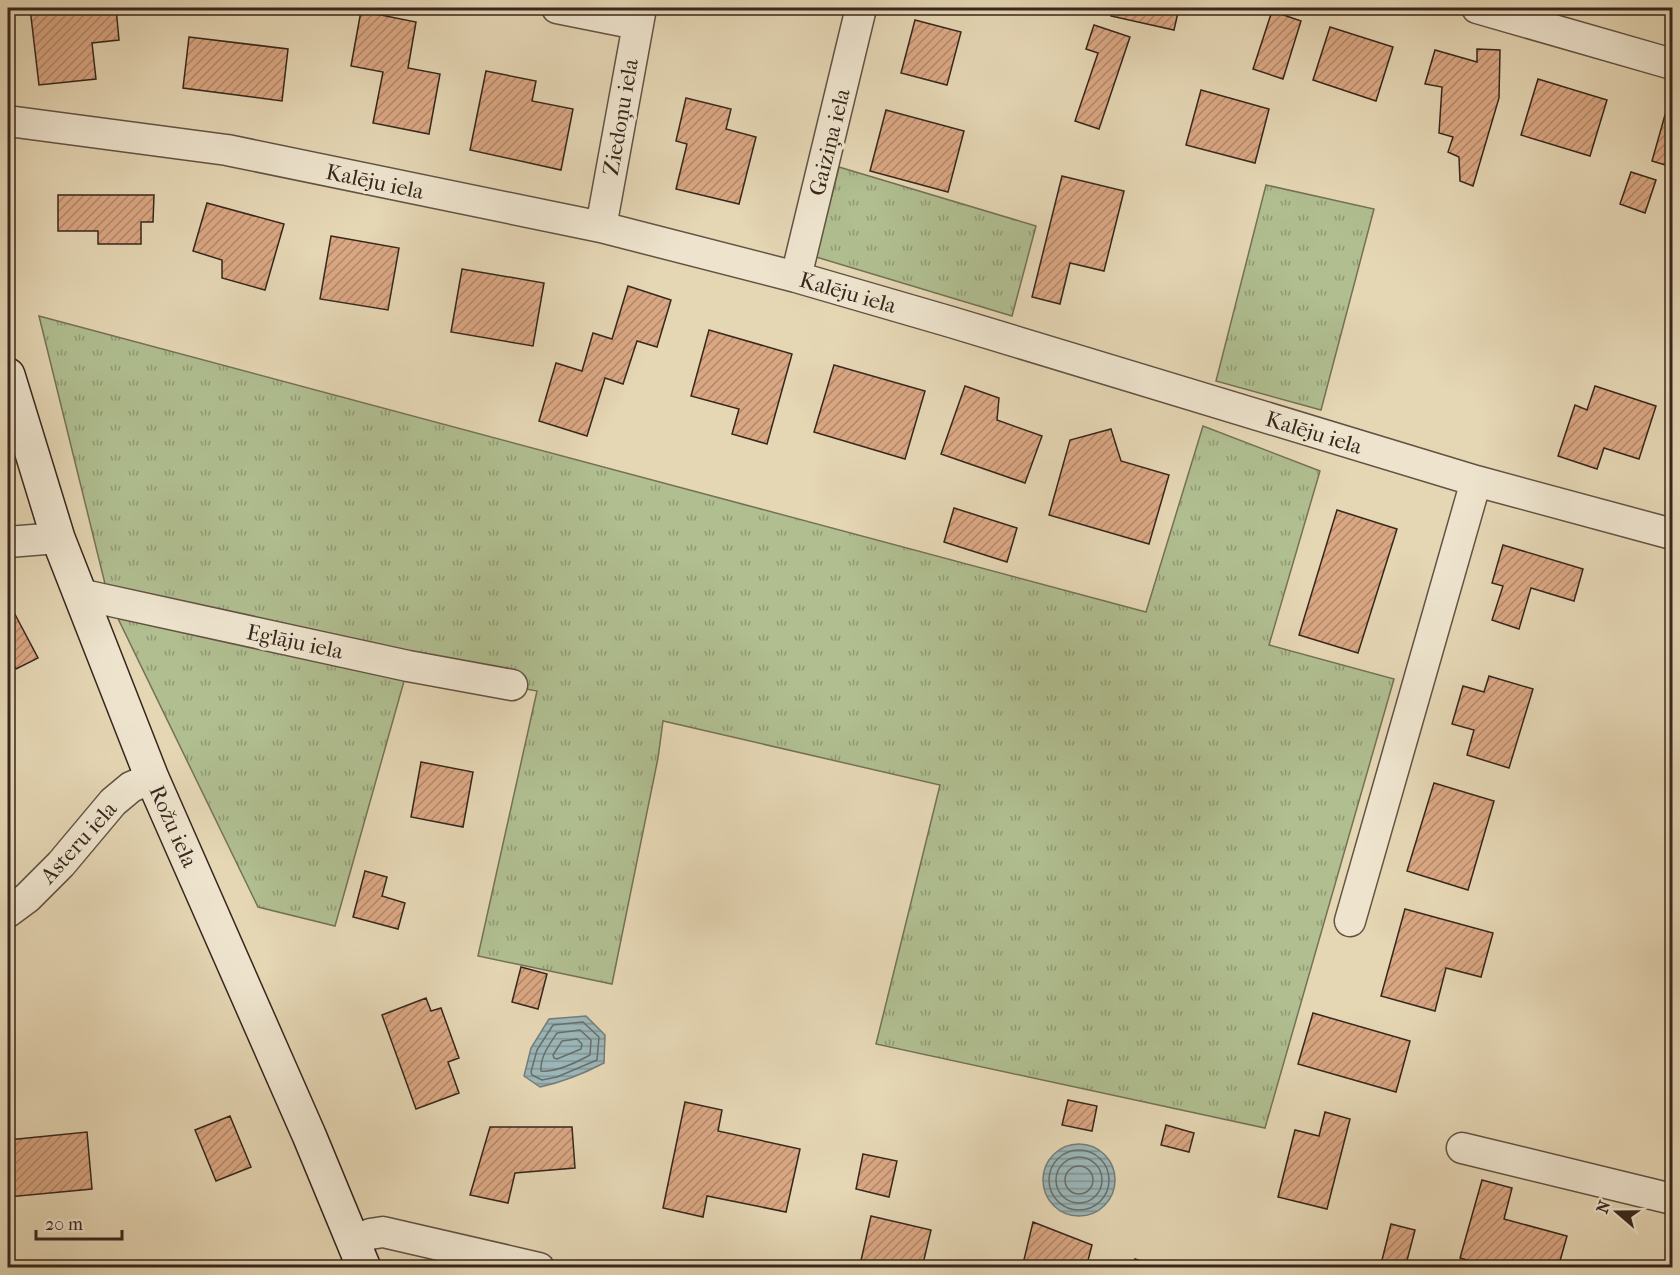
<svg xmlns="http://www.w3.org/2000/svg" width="1680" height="1275" viewBox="0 0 1680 1275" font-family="'IM FELL French Canon',serif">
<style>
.grass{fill:url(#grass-tufts);stroke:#747256;stroke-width:1.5}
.water{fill:url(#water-rules);stroke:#737d7a;stroke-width:1.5}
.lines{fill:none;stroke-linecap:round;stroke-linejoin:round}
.shore{stroke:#696e6a;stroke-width:1.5}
.building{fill:url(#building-hatch);stroke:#37271d;stroke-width:1.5}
.street-casing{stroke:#625343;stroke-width:33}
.secondary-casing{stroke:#37271d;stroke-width:36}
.street{stroke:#eee4ce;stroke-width:30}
.secondary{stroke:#eee4ce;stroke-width:33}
.labels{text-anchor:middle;stroke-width:6;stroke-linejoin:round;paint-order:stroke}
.street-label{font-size:22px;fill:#37271d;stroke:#eee4ce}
</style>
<defs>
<pattern id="grass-tufts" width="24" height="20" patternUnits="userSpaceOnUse" patternTransform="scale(1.5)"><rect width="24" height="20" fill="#b0be90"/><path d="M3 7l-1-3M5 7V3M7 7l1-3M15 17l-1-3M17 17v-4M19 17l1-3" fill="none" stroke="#909a75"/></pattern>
<pattern id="water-rules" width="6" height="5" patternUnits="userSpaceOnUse" patternTransform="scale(1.5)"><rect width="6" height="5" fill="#9bb6b8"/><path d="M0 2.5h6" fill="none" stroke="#7f9495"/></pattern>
<pattern id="building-hatch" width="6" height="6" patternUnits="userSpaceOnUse" patternTransform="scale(1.5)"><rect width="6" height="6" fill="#daa783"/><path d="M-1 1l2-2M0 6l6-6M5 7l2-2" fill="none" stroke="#b2886b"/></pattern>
</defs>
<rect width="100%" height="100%" fill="#e5d6b4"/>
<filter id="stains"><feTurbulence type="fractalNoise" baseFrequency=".00333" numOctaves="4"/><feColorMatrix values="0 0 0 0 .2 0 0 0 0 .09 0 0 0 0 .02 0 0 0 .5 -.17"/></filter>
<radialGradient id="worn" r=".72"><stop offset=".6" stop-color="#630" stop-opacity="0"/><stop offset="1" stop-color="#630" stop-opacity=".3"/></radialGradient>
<path class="grass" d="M839 167 1036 226 1012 316 816 257Z
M1266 185 1374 209 1321 410 1216 381Z
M39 316 1146 612 1203 426 1320 471 1269 645 1394 679 1265 1128 876 1044 940 785 663 721 658 758 612 984 478 956 537 691 408 667 335 926 258 907 109 600Z"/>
<path class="water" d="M586 1016 605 1035 604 1063C583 1074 563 1082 540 1087L524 1076 531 1048 549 1019Z
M1043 1180a36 36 0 1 1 72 0a36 36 0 1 1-72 0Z"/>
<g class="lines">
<path class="shore" d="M583 1022 599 1037 597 1060 557 1077 542 1080 532 1075 531 1072 537 1050 553 1025Z
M580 1030 591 1040 590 1055C577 1062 556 1073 541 1071 540 1057 549 1045 557 1033Z
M577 1039 582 1044 581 1049 557 1059 554 1058 553 1055 562 1041Z
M1049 1180a30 30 0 1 1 60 0a30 30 0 1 1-60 0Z
M1056 1180a23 23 0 1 1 46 0a23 23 0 1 1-46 0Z
M1065 1180a14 14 0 1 1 28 0a14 14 0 1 1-28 0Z"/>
</g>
<path class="building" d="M30 8H116L119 40 92 43 96 79 39 85Z
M1113 8H1179L1174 30 1111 16Z
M361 11 416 22 408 68 440 74 429 134 373 123 383 72 351 66Z
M1272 11 1301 21 1283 79 1253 69Z
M915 20 961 32 947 85 901 73Z
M1094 25 1130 37 1099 129 1075 121 1098 53 1086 49Z
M1330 27 1393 47 1376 101 1313 80Z
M189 37 288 49 282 101 183 88Z
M1477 49 1500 50 1499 98 1473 186 1460 181 1459 157 1448 152 1453 137 1439 133 1442 87 1425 84 1435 50 1477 62Z
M486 71 536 81 532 101 573 109 561 170 470 150Z
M1538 79 1607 100 1590 156 1521 135Z
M1201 90 1269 109 1255 163 1186 145Z
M686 98 731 109 726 129 756 137 739 204 676 189 687 144 676 141Z
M886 110 964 131 948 192 870 171Z
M1665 115 1672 117V167L1652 161Z
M1631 172 1656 180 1645 213 1620 204Z
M1062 176 1124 191 1104 271 1070 263 1060 304 1032 297Z
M58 195H154L153 222H141V244H98V231H58Z
M207 203 284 224 265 290 222 278V260L193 251Z
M331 236 399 248 388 310 320 299Z
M462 269 544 283 533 346 451 332Z
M628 286 671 300 657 347 637 341 623 384 605 378 587 436 539 421 556 363 582 371 593 333 612 339Z
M709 330 792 354 767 444 732 434 739 409 691 396Z
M834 365 925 391 905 459 814 432Z
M965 386 999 398 997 420 1042 436 1025 483 941 454Z
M1595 386 1656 406 1639 459 1604 448 1597 469 1558 456 1575 405 1587 410Z
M1111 429 1121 461 1169 475 1149 544 1049 515 1070 440Z
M954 508 1017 528 1007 562 944 542Z
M1337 510 1397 529 1358 653 1299 635Z
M1503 545 1583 569 1574 601 1531 588 1519 629 1492 620 1503 586 1492 583Z
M9 603 38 658 16 669 8 654V604Z
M1489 676 1533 689 1509 768 1467 755 1474 730 1452 724 1463 686 1484 692Z
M421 762 473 772 463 827 411 817Z
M1434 783 1494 801 1468 890 1407 871Z
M365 871 387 877 382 896 405 903 398 929 353 917Z
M1405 909 1493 933 1481 977 1446 968 1435 1011 1381 996Z
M521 967 547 974 538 1009 512 1002Z
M426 998 431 1011 441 1008 459 1058 448 1062 459 1093 416 1109 382 1015Z
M1313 1013 1410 1041 1396 1092 1298 1064Z
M1068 1100 1097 1106 1092 1131 1062 1125Z
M685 1102 722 1110 718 1131 800 1149 786 1212 707 1196 703 1217 663 1208Z
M1325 1112 1350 1119 1327 1209 1278 1197 1295 1130 1319 1136Z
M230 1116 251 1167 216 1181 195 1130Z
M1166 1125 1194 1133 1189 1152 1161 1145Z
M490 1127H572L575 1168 515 1173 508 1203 470 1195Z
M87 1132 92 1189 8 1197V1140Z
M863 1154 897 1161 889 1197 856 1189Z
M1482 1180 1512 1188 1504 1219 1567 1236 1558 1268H1495L1460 1258Z
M871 1216 931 1230 922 1268H870L860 1265Z
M1033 1222 1092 1245 1086 1268H1022Z
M1391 1224 1415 1230 1405 1268H1380Z
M1135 1259 1164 1268H1133Z"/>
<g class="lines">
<defs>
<path id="street" d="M557 8 637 24
M1477 8 1672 64
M8 121 227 150 601 227 796 277 951 322 1476 481 1672 534
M601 227 641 8
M796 277 861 8
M8 542 58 538
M79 594 408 666 512 685
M8 912 27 898 61 864 113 802 131 787 152 778
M1350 921 1476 481
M1462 1148 1672 1199
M354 1243 370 1234 383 1232 539 1268"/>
<path id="secondary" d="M8 375 58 538 152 778 309 1135 364 1268"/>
</defs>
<use href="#street" class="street-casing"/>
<use href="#secondary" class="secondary-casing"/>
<use href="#street" class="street"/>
<use href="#secondary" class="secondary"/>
</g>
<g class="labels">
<g class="street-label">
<text transform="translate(620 117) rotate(-80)" y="8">Ziedoņu iela</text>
<text transform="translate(829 142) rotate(-76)" y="8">Gaiziņa iela</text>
<text transform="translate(375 181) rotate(12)" y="8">Kalēju iela</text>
<text transform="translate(848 292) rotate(16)" y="8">Kalēju iela</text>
<text transform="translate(1314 432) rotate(17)" y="8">Kalēju iela</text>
<text transform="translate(295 641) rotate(12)" y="8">Eglāju iela</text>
<text transform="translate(174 826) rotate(66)" y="8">Rožu iela</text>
<text transform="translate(78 842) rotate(-48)" y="8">Asteru iela</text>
</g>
</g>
<rect width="1680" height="1275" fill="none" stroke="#e5d6b4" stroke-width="30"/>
<rect x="9" y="9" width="1662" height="1257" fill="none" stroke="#37271d" stroke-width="3"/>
<rect x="15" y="15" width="1650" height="1245" fill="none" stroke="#37271d" stroke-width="1.5"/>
<g transform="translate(1617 1212) rotate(290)" stroke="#eee4ce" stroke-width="4.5" paint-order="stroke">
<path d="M0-4.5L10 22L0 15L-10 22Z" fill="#37271d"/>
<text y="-9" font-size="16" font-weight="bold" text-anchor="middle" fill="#37271d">N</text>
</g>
<path d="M36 1230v9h86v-9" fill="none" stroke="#37271d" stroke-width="3"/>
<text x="45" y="1230" font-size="18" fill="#37271d" stroke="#eee4ce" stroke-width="4.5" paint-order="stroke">20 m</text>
<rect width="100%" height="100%" filter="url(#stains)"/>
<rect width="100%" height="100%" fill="url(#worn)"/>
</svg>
